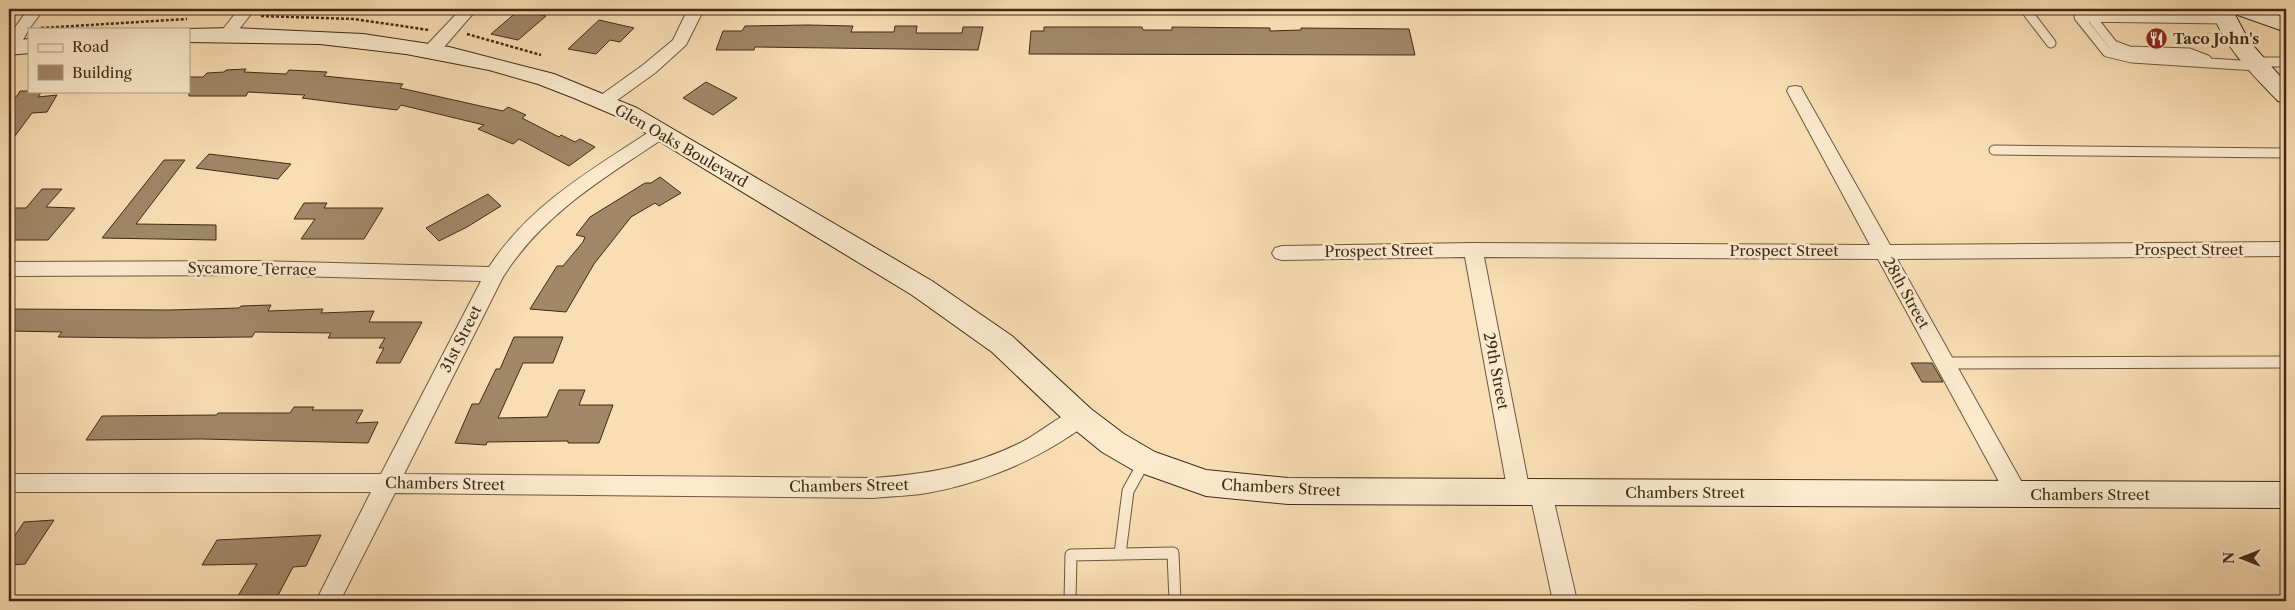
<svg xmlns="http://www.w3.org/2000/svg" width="2295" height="610" viewBox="0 0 2295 610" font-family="'Libre Caslon Text',serif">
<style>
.building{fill:#a08869;stroke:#402a17}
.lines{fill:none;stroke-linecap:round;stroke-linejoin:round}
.lane-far1-casing{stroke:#6e573e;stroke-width:11}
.lane-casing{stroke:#6e573e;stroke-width:13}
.street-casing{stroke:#6e573e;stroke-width:2}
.secondary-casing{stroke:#402a17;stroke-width:2}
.path{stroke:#402a17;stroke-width:2.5;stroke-dasharray:3 2;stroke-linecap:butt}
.lane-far1{stroke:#fbeace;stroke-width:9}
.lane{stroke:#fbeace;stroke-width:11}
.street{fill:#fbeace;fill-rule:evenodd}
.secondary{fill:#fbeace;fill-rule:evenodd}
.labels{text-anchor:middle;stroke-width:5;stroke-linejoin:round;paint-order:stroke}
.poi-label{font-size:15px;font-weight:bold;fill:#402a17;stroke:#fbeace;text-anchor:start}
.street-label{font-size:15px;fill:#402a17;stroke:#fbeace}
</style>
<rect width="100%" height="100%" fill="#f9deb4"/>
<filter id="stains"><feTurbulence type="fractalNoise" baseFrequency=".004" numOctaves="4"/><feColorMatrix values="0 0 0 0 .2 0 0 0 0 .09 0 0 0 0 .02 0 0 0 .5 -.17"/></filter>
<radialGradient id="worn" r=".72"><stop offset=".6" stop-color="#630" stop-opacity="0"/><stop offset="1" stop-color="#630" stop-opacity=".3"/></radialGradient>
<path class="building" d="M519 10 546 16 518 40 491 34Z
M599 20 634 28 620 42 610 40 596 54 568 49Z
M808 25 853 26 851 32H894L895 26H917L916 33H962L963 27H983L978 50 755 47 754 50H716L723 31H742L745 26Z
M1044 27H1142L1143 30H1172V27L1270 28V31L1301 30V28L1409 29 1415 55 1029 54 1031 31H1044Z
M246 69 244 72 286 74 289 70 327 72 324 76 403 84 400 88 503 111 508 107 526 115 522 118 559 137 561 135 575 142 580 139 595 147 569 166 519 139 513 144 478 129 484 125 401 105 397 110 302 98 305 95 248 92 246 96H189V77H203L207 73 224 72 226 70Z
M706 82 737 98 713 115 683 98Z
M20 91H42L38 97 57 95 47 112 32 113 9 144V97L17 96Z
M209 154 291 164 278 179 196 168Z
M164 160H185L136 224 216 225V240L102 238Z
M660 177 681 193 659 206 655 203 631 217 594 264 566 312 530 309 557 266H563L583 242 585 237 576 235 590 217 645 183H651Z
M42 189H62L46 207 75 208 48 240H9V208H26Z
M488 194 501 206 467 227 439 241 426 228Z
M304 203H327L324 208H383L364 239H301L315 219H294Z
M271 305 268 311 323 309 321 313 374 311 369 322H422L400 363H376L384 348H379L385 338H328L331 333 255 332 252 337 148 338 58 337 62 332 9 331V309L170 310 239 308 241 306Z
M514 337H563L553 363H523L498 418 547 417 559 390H585L579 405H613L599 443H568V441L487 442 486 445 455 443 472 404H479L496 369H500Z
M1911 363H1932L1943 382H1922Z
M294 407H314L312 410H363L356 423 378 422 368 443 201 439 86 440 102 416 217 415 218 413H290Z
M54 520 25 564 9 565V544L24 522Z
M321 535 306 566 293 567 275 601H235L257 564 202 565 217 540Z"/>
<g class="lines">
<defs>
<path id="lane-far1" d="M2025 9 2051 43
M2091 17 2113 45 2129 51 2189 53 2207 60
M2225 19 2079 17 2107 52 2132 58 2256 66
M2255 62H2286
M1994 150 2286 153"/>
<path id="lane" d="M1945 363 2286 362
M1120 554 1128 491 1144 462
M1070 601 1071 555 1173 553 1175 601"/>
<path id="street" d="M28 9H44L29 29 17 51 9 52V36Z
M239 9H255L233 37H221L219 34Z
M461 9H477L438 54H426L424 50 426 46Z
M688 9H704L686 45 655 73 609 106H597L594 102 597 98 643 65 673 40Z
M1795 86 1801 87 1803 91 1890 245 2286 242V256L1897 259 2029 495 2026 502 2018 505 2010 502 1878 259 1484 257 1530 492 1533 486 1541 483 1549 486 1552 493 1577 601H1553L1530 494 1527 500 1519 503 1511 500 1508 493 1465 257 1282 260 1275 258 1272 253 1275 248 1282 246 1473 243 1870 245 1787 91 1789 87Z
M661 126 667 128 670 132 667 136C606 177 543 213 503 277L404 474 874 478C927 474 971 467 1020 443 1040 433 1059 415 1080 408L1088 411 1091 417C1085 428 1072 434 1062 441 1022 466 974 485 927 493 910 496 892 496 874 498L395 493 340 601H316L371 492H9V474H381L481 281 257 275 9 276V262L257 261 489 267C530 204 593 169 655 128Z"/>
<path id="secondary" d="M2211 9H2262L2286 18V32L2235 14 2233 11 2249 41 2286 83V103L2278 101C2251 73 2224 47 2211 9Z
M233 28 363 34 449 47 554 74 637 108 932 281 1012 336 1091 409 1124 434 1155 452 1206 470 1288 478 2286 482V508L1288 504 1206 496 1133 470 1102 452 1069 425 992 352 912 295 621 118 574 98 538 84 489 70 406 54 320 44 189 42 187 29Z
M29 39V53L9 55V41Z"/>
</defs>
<use href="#lane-far1" class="lane-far1-casing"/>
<use href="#lane" class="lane-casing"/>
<use href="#street" class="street-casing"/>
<use href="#secondary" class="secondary-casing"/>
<path class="path" d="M261 16 354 19 429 30
M41 28 187 19
M467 34 541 55"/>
<use href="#lane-far1" class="lane-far1"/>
<use href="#lane" class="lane"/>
<use href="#street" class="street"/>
<use href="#secondary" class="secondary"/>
</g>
<defs>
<symbol id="restaurant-disc" viewBox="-11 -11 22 22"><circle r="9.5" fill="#8f2418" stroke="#fbeace"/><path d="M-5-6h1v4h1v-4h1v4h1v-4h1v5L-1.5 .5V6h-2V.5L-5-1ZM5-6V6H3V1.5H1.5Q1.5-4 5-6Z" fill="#fff"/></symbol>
</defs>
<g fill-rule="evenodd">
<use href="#restaurant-disc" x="2144" y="26" width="25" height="25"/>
</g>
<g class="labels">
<g class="poi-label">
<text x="2173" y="44">Taco John's</text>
</g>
<g class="street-label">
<text transform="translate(681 146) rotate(30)" y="5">Glen Oaks Boulevard</text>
<text x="2189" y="255">Prospect Street</text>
<text transform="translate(1379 251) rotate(-1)" y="5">Prospect Street</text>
<text x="1784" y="256">Prospect Street</text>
<text transform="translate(252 269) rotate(1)" y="5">Sycamore Terrace</text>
<text transform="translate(1906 293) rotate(61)" y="5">28th Street</text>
<text transform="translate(461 339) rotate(-63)" y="5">31st Street</text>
<text transform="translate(1496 371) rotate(79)" y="5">29th Street</text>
<text transform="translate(445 484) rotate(1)" y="5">Chambers Street</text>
<text transform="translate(849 486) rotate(-1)" y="5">Chambers Street</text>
<text transform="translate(1281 488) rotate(3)" y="5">Chambers Street</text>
<text x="1685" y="498">Chambers Street</text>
<text x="2090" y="500">Chambers Street</text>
</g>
</g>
<rect width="2295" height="610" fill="none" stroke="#f9deb4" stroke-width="30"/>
<rect x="10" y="10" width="2275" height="590" fill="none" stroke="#402a17" stroke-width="2.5"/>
<rect x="15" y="15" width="2265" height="580" fill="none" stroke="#402a17"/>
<rect x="28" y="28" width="162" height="65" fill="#fbeace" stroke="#b09d85"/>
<rect x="38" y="44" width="25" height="8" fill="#fbeace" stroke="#b09d85"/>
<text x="72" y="52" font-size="15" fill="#402a17">Road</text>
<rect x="38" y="65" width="25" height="15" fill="#a08869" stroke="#b09d85"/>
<text x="72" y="78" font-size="15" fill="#402a17">Building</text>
<g transform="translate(2242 558) rotate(270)" stroke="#fbeace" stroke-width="4" paint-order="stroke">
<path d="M0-4L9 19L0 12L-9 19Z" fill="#402a17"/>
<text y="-8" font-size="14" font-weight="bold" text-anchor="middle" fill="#402a17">N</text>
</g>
<rect width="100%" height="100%" filter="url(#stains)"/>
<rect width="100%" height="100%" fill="url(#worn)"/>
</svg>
